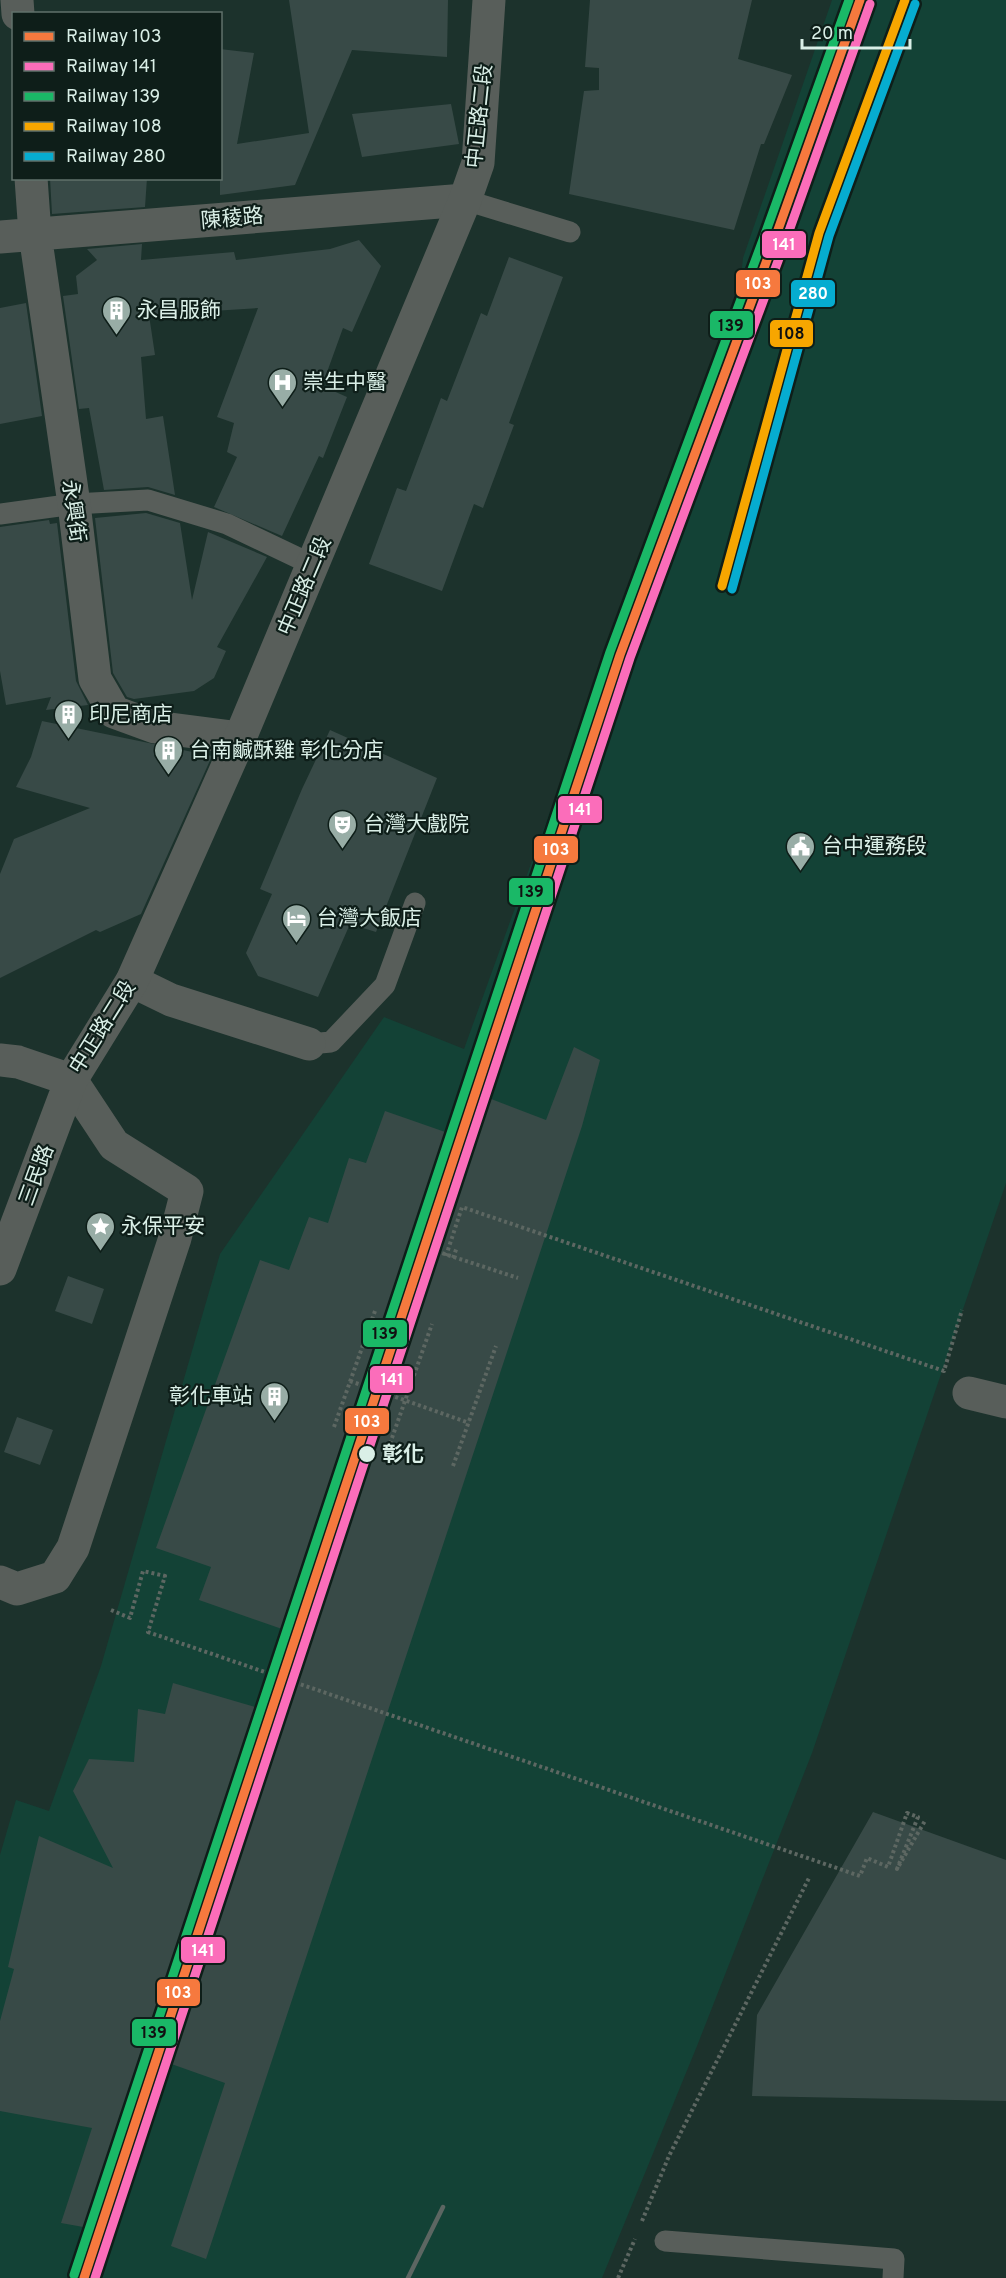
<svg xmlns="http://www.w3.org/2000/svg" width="1006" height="2278" viewBox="0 0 1006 2278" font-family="Overpass,'Noto Sans TC',sans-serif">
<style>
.built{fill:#134236}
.building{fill:#384a47}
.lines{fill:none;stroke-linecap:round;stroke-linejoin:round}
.path{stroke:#5d6762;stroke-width:4;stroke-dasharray:3 3;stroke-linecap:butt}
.service{stroke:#585e5a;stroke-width:21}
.minor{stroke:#585e5a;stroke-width:33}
.tertiary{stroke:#585e5a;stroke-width:33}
.rail{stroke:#5c6662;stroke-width:4.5}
.rail-1-casing{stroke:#0e1e19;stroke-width:14}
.rail-2-casing{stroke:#0e1e19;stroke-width:14}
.rail-3-casing{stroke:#0e1e19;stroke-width:14}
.rail-4-casing{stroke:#0e1e19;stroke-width:14}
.rail-5-casing{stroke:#0e1e19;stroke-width:14}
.rail-1{stroke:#f6793e;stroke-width:9}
.rail-2{stroke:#fb6dba;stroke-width:9}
.rail-3{stroke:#1ab867;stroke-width:9}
.rail-4{stroke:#f7a600;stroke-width:9}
.rail-5{stroke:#06acd0;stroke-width:9}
.stop-dot{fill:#daefe7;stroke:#0e1e19;stroke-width:2}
.labels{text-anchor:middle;stroke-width:4.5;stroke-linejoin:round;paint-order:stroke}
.street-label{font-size:21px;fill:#daefe7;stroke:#0e1e19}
.poi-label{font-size:21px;fill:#daefe7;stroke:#0e1e19;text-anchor:start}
.stop-label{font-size:21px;font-weight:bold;fill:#daefe7;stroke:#0e1e19;text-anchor:start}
.line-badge{stroke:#0e1e19;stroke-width:2}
.badge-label{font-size:16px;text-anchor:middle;font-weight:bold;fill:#fff}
.pale-badge-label{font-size:16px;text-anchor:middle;font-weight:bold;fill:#111}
</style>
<rect width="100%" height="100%" fill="#1c322c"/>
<path class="built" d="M832 0H1006V1183L812 1753 697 2046 602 2278H0V1855L16 1800 49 1811 101 1666 220 1254 384 1017 464 1049 740 286 743 258Z"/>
<path class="building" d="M289 0H448L447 57 352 50 295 185 220 195V49L254 53 237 144 309 133Z
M590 0H752L738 59 792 75 764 144H761L734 230 569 194 584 91 599 90V68L585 67Z
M451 104 459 144 362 157 352 114Z
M50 178H147L145 207 52 214Z
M359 240 381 266 352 332 343 328 322 386 347 397 323 458 319 456 282 536 214 507 237 457 227 452 234 423 217 417 258 308 149 315 155 355 141 357 146 419 163 416 175 495 148 487 104 490 89 408 79 409 63 296 78 294 76 276 97 260 87 249 142 244 141 260 234 252 236 260 330 249Z
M509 257 563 277 509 423 514 425 483 508 474 504 442 591 369 564 397 488 406 491 441 398 447 401 481 313 487 316Z
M26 303 42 416 0 424V308Z
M146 513 180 523 192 600 208 532 267 557 217 647 226 651 214 678 194 691 134 699 127 697 113 673 95 518Z
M49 520 50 524 57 523 76 681 88 705 46 710 51 697 6 705 0 671V527Z
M42 721 212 756 141 914 100 932 96 930 0 978V874L14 839 90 808 16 787 31 757Z
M330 730 437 778 376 932 350 924 318 997 258 976 246 953 272 894 260 889 302 789Z
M574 1047 600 1060 582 1126 206 2259 171 2246 225 2083 146 2055 89 2228 61 2223 92 2128 0 2111V2021L14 1969 8 1967 39 1836 113 1868 73 1791 89 1759 134 1762 138 1709 165 1714 173 1683 279 1714 305 1637 199 1600 211 1567 156 1548 260 1260 289 1270 309 1217 328 1223 349 1158 366 1163 385 1111 471 1141 486 1097 546 1120Z
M68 1276 104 1289 92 1324 55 1311Z
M17 1417 53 1430 40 1465 4 1452Z
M873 1812 1006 1860V2101L752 2096 757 2015Z"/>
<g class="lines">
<path class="path" d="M408 1242 518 1278
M446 1256 462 1207 944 1371 962 1310
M453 1258 457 1247
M350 1381 469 1423
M334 1427 375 1311
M386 1455 432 1324
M453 1466 496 1346
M111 1610 130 1618 143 1571 165 1576 148 1632 860 1876 867 1858 888 1867 907 1813 918 1817 897 1869 926 1819
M642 2221 669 2156 810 1876
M618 2278 635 2239"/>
<path class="service" d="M465 200 570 232
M0 514 74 504 148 500 227 524 313 565
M309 1044 331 1042 385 985 415 903
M665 2241 894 2259 893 2278"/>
<path class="minor" d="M17 0 18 14
M31 178 35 234 74 504 95 679 114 712 155 727 240 738
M0 237 465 200
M132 981 171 1000 309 1044
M969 1393 1006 1402
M0 1582 17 1589 55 1577 73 1548 175 1238 187 1191 114 1145 71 1080"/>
<path class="tertiary" d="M0 1060 18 1062 71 1080
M0 1269 71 1080 132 981 240 738 465 200 478 163 489 0"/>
<path class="rail" d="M408 2278 443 2207"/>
<defs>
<path id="rail-1" d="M84 2278 620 655 774 241 860 0"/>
<path id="rail-2" d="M95 2278 630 658 784 245 870 4"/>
<path id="rail-3" d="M74 2275 610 652 764 237 849 0"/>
<path id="rail-4" d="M722 586 819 233 905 0"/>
<path id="rail-5" d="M732 589 829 236 915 4"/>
</defs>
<use href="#rail-1" class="rail-1-casing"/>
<use href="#rail-2" class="rail-2-casing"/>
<use href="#rail-3" class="rail-3-casing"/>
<use href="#rail-4" class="rail-4-casing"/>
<use href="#rail-5" class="rail-5-casing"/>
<use href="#rail-1" class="rail-1"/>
<use href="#rail-2" class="rail-2"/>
<use href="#rail-3" class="rail-3"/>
<use href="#rail-4" class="rail-4"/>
<use href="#rail-5" class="rail-5"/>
</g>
<defs>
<symbol id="building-pin" viewBox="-11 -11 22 30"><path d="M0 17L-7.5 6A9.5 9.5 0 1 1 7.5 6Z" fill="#98ada6" stroke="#0e1e19"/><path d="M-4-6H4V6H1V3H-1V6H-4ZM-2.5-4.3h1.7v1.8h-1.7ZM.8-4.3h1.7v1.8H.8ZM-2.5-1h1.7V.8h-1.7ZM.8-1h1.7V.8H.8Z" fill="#fff"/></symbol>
<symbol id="hospital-pin" viewBox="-11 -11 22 30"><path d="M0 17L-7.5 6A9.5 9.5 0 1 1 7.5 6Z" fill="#98ada6" stroke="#0e1e19"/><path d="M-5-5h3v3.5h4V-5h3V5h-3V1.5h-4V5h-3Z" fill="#fff"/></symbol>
<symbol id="theatre-pin" viewBox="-11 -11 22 30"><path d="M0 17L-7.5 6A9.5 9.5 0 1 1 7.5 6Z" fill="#98ada6" stroke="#0e1e19"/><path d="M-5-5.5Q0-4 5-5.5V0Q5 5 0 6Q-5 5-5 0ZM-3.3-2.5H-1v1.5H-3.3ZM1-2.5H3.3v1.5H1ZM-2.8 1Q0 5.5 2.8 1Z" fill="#fff"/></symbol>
<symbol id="civic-pin" viewBox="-11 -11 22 30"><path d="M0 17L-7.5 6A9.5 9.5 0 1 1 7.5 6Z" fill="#98ada6" stroke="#0e1e19"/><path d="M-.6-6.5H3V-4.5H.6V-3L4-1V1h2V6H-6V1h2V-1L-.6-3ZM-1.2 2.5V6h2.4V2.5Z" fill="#fff"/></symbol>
<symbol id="hotel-pin" viewBox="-11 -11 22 30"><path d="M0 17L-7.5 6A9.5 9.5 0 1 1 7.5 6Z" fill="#98ada6" stroke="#0e1e19"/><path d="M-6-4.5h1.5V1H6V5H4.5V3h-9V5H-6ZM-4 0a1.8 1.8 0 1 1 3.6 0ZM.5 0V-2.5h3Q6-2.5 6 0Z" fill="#fff"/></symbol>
<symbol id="sight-pin" viewBox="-11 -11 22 30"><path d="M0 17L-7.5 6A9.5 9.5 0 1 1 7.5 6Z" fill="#98ada6" stroke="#0e1e19"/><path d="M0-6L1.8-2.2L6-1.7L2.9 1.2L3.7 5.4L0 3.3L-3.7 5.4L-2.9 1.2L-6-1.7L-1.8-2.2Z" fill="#fff"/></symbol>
</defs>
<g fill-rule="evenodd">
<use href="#building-pin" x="100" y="294" width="33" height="45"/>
<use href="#hospital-pin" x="266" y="366" width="33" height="45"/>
<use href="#building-pin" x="52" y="698" width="33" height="45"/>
<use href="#building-pin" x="152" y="734" width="33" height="45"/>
<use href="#theatre-pin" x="326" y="808" width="33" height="45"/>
<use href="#civic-pin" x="784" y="830" width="33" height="45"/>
<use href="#hotel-pin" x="280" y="902" width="33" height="45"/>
<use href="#sight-pin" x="84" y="1210" width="33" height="45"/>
<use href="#building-pin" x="258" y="1380" width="33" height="45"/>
</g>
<circle class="stop-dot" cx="367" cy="1454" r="9"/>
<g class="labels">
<g class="street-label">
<text transform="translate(479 116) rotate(-84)" y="7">中正路二段</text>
<text transform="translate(232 218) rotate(-5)" y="7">陳稜路</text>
<text transform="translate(74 511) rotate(82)" y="7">永興街</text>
<text transform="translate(304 586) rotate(-67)" y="7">中正路二段</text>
<text transform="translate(102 1027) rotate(-58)" y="7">中正路二段</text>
<text transform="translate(36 1175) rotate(-70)" y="7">三民路</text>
</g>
<g class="poi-label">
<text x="137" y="317">永昌服飾</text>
<text x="303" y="389">崇生中醫</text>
<text x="89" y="721">印尼商店</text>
<text x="190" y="757">台南鹹酥雞 彰化分店</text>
<text x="364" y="831">台灣大戲院</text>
<text x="822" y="853">台中運務段</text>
<text x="317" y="925">台灣大飯店</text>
<text x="121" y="1233">永保平安</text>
<text x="253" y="1403" text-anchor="end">彰化車站</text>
</g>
<g class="stop-label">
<text x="382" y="1461">彰化</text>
</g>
</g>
<g class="line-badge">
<rect x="761" y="230" width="46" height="29" rx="6" fill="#fb6dba"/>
<rect x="735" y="269" width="46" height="29" rx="6" fill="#f6793e"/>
<rect x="790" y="279" width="46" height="29" rx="6" fill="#06acd0"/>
<rect x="709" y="310" width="45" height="29" rx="6" fill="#1ab867"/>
<rect x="769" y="319" width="45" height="29" rx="6" fill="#f7a600"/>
<rect x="557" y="795" width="46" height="29" rx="6" fill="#fb6dba"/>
<rect x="533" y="835" width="46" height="29" rx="6" fill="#f6793e"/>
<rect x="508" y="877" width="46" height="29" rx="6" fill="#1ab867"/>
<rect x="362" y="1319" width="46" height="29" rx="6" fill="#1ab867"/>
<rect x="369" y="1365" width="45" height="29" rx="6" fill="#fb6dba"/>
<rect x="344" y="1407" width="46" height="28" rx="6" fill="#f6793e"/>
<rect x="180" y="1936" width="46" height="28" rx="6" fill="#fb6dba"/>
<rect x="156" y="1978" width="45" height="29" rx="6" fill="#f6793e"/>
<rect x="131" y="2018" width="46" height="29" rx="6" fill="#1ab867"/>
</g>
<g class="badge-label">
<text x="784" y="250">141</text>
<text x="758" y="289">103</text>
<text x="813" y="299">280</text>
<text x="580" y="815">141</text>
<text x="556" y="855">103</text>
<text x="392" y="1385">141</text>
<text x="367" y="1427">103</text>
<text x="203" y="1956">141</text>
<text x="178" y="1998">103</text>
</g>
<g class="pale-badge-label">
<text x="731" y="331">139</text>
<text x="791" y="339">108</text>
<text x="531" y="897">139</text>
<text x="385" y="1339">139</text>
<text x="154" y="2038">139</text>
</g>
<rect x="12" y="12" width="210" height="168" fill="#0e1e19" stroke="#60726b" stroke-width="1.5"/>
<rect x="24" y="32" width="30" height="9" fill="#f6793e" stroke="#60726b" stroke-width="1.5"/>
<text x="66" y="42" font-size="18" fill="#daefe7">Railway 103</text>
<rect x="24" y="62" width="30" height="9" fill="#fb6dba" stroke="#60726b" stroke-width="1.5"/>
<text x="66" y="72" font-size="18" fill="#daefe7">Railway 141</text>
<rect x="24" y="92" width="30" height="9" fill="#1ab867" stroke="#60726b" stroke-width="1.5"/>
<text x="66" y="102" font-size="18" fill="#daefe7">Railway 139</text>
<rect x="24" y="122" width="30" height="9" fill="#f7a600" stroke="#60726b" stroke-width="1.5"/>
<text x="66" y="132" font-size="18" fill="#daefe7">Railway 108</text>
<rect x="24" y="152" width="30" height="9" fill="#06acd0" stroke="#60726b" stroke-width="1.5"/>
<text x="66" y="162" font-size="18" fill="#daefe7">Railway 280</text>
<path d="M802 39v9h108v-9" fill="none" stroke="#daefe7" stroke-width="3"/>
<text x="811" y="39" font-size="18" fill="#daefe7" stroke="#0e1e19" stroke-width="4.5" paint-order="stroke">20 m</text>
</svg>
